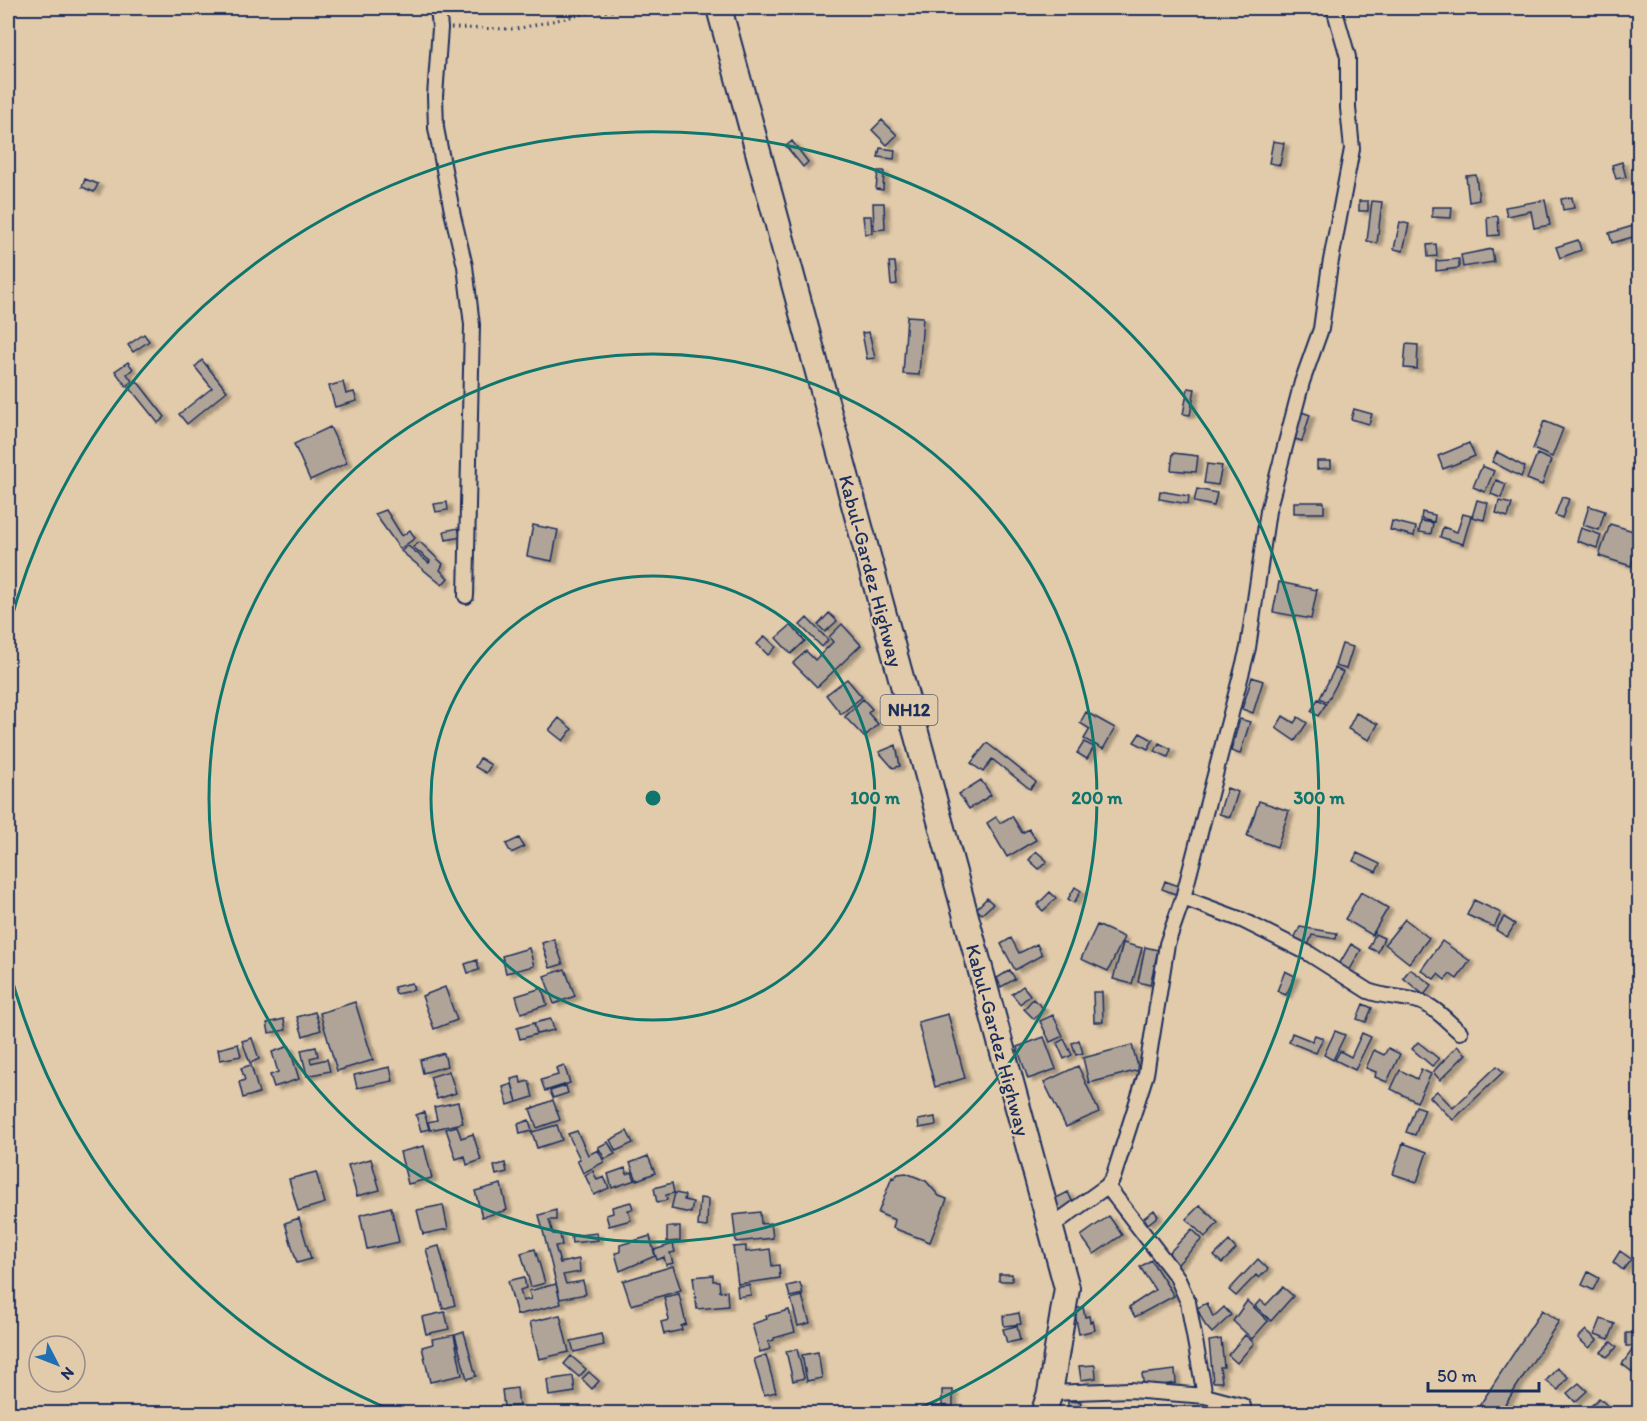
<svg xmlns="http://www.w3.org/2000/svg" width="1647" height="1421" viewBox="0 0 1647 1421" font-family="Itim,sans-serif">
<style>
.building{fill:#b0a498;stroke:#1b2f5e;stroke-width:1.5;filter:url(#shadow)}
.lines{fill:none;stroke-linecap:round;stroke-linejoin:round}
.minor-casing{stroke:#1b2f5e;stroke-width:18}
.trunk-casing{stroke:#1b2f5e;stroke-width:28}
.path{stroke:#1b2f5e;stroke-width:3;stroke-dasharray:1.5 4.5;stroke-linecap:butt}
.minor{stroke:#e2cbab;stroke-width:14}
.trunk{stroke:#e2cbab;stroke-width:24}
.ring{fill:none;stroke:#0f766e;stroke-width:3}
.labels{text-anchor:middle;stroke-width:4.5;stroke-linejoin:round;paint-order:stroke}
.shield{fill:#e2cbab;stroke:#575e75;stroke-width:1.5}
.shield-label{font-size:18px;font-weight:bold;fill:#1b2f5e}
.street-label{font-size:20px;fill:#1b2f5e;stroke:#e2cbab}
.centre{fill:#0f766e;stroke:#e2cbab;stroke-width:3}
.ring-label{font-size:18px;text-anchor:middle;font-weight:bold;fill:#0f766e;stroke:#e2cbab;stroke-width:4.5;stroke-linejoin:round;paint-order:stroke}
</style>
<defs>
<filter id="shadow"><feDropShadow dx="5" dy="3" stdDeviation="1.5" flood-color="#0004"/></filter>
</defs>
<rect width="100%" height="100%" fill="#e2cbab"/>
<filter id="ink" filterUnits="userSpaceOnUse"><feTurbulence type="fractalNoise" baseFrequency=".0167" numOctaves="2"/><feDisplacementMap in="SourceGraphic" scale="12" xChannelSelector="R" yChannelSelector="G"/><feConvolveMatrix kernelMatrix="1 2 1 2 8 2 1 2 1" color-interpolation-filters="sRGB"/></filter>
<g filter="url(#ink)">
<path class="building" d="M882 120 897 135 887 145 872 130Z
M792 141 808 162 803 167 786 146Z
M1273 141 1284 143 1280 165 1269 163Z
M880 148 895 150 894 159 878 157Z
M1622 162 1626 177 1616 179 1612 165Z
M878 171H884L883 190 876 189Z
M1476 175 1479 200 1469 202 1466 176Z
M85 179 98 184 94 192 82 187Z
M1572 197 1574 208 1563 210 1561 199Z
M1545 200 1550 225 1534 228 1531 211 1507 216 1505 207Z
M1359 201H1368V211H1359Z
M1372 201 1382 202 1377 243 1367 241Z
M873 203H884L885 229 874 230Z
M1432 207H1452L1451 218 1432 217Z
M863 216H871L872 233 865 234Z
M1498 216 1499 235 1488 236 1487 217Z
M1400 222 1409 224 1403 251 1394 249Z
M1633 226 1636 236 1612 243 1609 233Z
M1578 240 1581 250 1560 258 1556 247Z
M1436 244 1437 256 1428 257 1427 245Z
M1492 249 1494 262 1463 267 1461 255Z
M1459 259V268L1436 271V261Z
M889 262H895L897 284 891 285Z
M907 316 923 317 919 375 903 374Z
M869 332 875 358 867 359 862 333Z
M144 334 149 341 133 352 128 345Z
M1406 344 1418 345 1417 369 1404 368Z
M202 360 227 391 187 424 179 414 212 388 195 367Z
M128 362 133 369 127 374 132 381 126 386 115 371Z
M137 381 165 417 158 423 129 387Z
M343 382 346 394 354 392 357 401 335 407 329 386Z
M1188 388 1195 389 1190 415 1183 414Z
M1354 409 1372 414 1369 424 1351 419Z
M1299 411 1310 415 1302 441 1291 438Z
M1544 421 1563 429 1552 457 1533 449Z
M330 427 347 463 310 480 294 444Z
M1469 443 1475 456 1443 469 1438 456Z
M1497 452 1525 467 1521 477 1492 462Z
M1173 453 1198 456 1196 472 1171 470Z
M1537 454 1551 460 1542 485 1527 479Z
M1317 461H1331V468L1317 469Z
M1207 464 1222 466 1218 485 1204 483Z
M1482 466 1494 471 1485 492 1473 487Z
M1496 480 1506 484 1501 498 1491 494Z
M1197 489 1217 493 1214 506 1194 502Z
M1160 491 1189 496 1188 504 1159 499Z
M1562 497 1569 499 1562 518 1555 515Z
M1477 500 1488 503 1484 520 1472 517Z
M1499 501 1512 504 1508 517 1496 513Z
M447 502 448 510 436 512 434 504Z
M1294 502H1324V513H1294Z
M1589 506 1605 511 1599 530 1583 525Z
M386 510 402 536 410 530 415 538 400 549 375 514Z
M1422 512 1435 515 1434 522 1421 519Z
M1463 514 1471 516 1463 544 1440 537 1443 527 1457 532Z
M1392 521 1416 527 1414 536 1390 530Z
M1421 521 1433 523 1431 534 1419 532Z
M1610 524 1640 533 1631 566 1599 556Z
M533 525 558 530 552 561 527 556Z
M458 528 461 537 446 540 444 531Z
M1581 528 1601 535 1597 548 1577 541Z
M420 542 443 564 440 570 448 578 442 585 401 551 408 546 429 563 430 561 413 547Z
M1279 582 1317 590 1311 619 1273 612Z
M829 613 837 621 825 632 818 625Z
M807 618 828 640 822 647 800 625Z
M842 624 861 645 817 687 793 663 806 651 815 660 833 642 829 637Z
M791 625 805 641 791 654 776 638Z
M765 636 776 647 768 655 757 644Z
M1342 644 1353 647 1346 669 1335 666Z
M1335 668 1343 672 1327 702 1320 698Z
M1252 677 1263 681 1253 713 1242 709Z
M847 679 862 697 841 714 826 695Z
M863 699 872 709 868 713 878 724 864 737 845 717Z
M1318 699 1326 704 1318 716 1311 711Z
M1086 712 1115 728 1103 749 1084 739 1090 729 1080 723Z
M1356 713 1378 724 1369 740 1348 729Z
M1283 716 1294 723 1298 717 1307 723 1295 741 1276 728Z
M559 718 572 729 563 741 549 730Z
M1240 719 1250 722 1240 754 1231 751Z
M1140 733 1153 740 1148 749 1134 742Z
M1084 742 1094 747 1087 759 1077 753Z
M987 743 1036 782 1030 789 992 759 983 772 971 763Z
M1159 743 1171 749 1168 757 1155 751Z
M896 745 900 766 893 768 879 752Z
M480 758 491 765 486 773 475 767Z
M981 780 991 795 969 809 959 794Z
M1227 788 1238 792 1230 817 1219 814Z
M1259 801 1289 811 1277 847 1247 836Z
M1012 816 1022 833 1029 829 1036 840 1007 857 987 823 996 817 1000 823Z
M519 838 524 847 511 853 506 844Z
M1036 851 1047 861 1039 869 1029 860Z
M1357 853 1380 864 1376 872 1353 861Z
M1165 881 1181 887 1178 895 1162 889Z
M1075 887 1081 891 1074 903 1068 899Z
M1050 892 1056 898 1043 911 1037 905Z
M1361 892 1388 908 1372 935 1345 919Z
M987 898 993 904 982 914 976 909Z
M1474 900 1501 913 1494 927 1467 915Z
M1504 917 1515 924 1507 937 1496 930Z
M1405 919 1429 938 1409 963 1385 944Z
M1097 925 1124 937 1108 971 1081 959Z
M1300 927 1337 933 1336 939 1312 935 1307 948 1292 942Z
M1375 934 1384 938 1378 952 1369 948Z
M1011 938 1019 953 1037 944 1042 955 1015 970 1001 944Z
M554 939 563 964 550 968 542 943Z
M1442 941 1470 961 1457 979 1450 974 1445 980 1438 974 1434 979 1421 970Z
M1123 943 1142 948 1132 984 1113 979Z
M1351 944 1361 950 1348 973 1338 966Z
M1145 947 1158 950 1150 985 1138 982Z
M529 948 534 966 506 973 502 956Z
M477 960 479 970 468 973 465 964Z
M565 969 575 996 554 1004 544 976Z
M1410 969 1432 985 1424 995 1403 978Z
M1010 970 1015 979 1001 987 997 978Z
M1285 971 1295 976 1286 995 1277 991Z
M412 983 414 990 396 994 394 987Z
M1023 986 1030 995 1020 1004 1012 994Z
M445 987 457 1020 434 1029 422 996Z
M542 988 547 1005 521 1013 516 996Z
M1093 992H1102L1103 1022H1094Z
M1033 999 1044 1009 1034 1019 1024 1009Z
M355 1002 373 1060 337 1071 320 1013Z
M1363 1004 1372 1008 1366 1022 1357 1019Z
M315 1012 321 1030 303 1036 297 1017Z
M948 1014 965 1078 935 1087 918 1022Z
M1053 1015 1063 1036 1050 1042 1040 1021Z
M284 1019 286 1030 269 1033 267 1023Z
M551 1019 554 1030 537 1034 534 1023Z
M534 1023 537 1034 520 1039 517 1028Z
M1335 1031 1345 1035 1333 1060 1324 1055Z
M1292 1033 1312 1041 1315 1035 1323 1038 1316 1053 1289 1042Z
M1362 1033 1371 1037 1355 1070 1335 1060 1340 1051 1351 1057Z
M1044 1037 1056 1069 1028 1079 1017 1047Z
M252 1038 259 1059 250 1063 242 1041Z
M1064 1039 1072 1055 1064 1059 1057 1043Z
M1079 1040 1083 1053 1076 1055 1072 1043Z
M1418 1042 1439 1059 1432 1066 1412 1049Z
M238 1044 241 1056 220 1060 218 1049Z
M1132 1045 1139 1070 1089 1083 1083 1058Z
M289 1046 299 1079 274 1087 270 1075 278 1072 272 1052Z
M1457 1046 1466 1054 1440 1080 1433 1072Z
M316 1047 318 1056 310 1058 311 1063 327 1059 330 1071 307 1076 301 1050Z
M1388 1048 1400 1054 1387 1082 1375 1077 1376 1072 1366 1068 1374 1050 1384 1055Z
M444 1053 447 1066 423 1073 420 1060Z
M251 1065 259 1093 243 1098 239 1082 245 1080 241 1068Z
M564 1065 570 1083 545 1091 541 1080 558 1075 556 1068Z
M1078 1066 1099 1112 1066 1127 1044 1082Z
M1497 1066 1503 1072 1453 1120 1430 1097 1437 1091 1453 1108Z
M390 1067 393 1081 357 1088 354 1075Z
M1421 1069 1431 1074 1417 1102 1391 1089 1400 1070 1417 1079Z
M449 1071 456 1093 437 1099 430 1077Z
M520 1077 521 1083 529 1081 533 1097 517 1102 511 1079Z
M512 1084 517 1102 508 1105 503 1087Z
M566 1086 568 1093 553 1098 550 1091Z
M553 1100 560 1120 537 1128 530 1109Z
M458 1102 463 1123 430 1130 428 1122 437 1120 434 1107Z
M1416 1106 1425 1109 1415 1135 1406 1132Z
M424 1112 429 1129 421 1131 416 1115Z
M935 1117 936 1125 919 1128 918 1120Z
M529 1120 532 1131 520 1134 518 1124Z
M557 1125 562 1140 537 1148 532 1132Z
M457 1126 461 1138 473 1134 481 1160 467 1165 465 1156 456 1159 446 1129Z
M577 1131 588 1155 598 1150 604 1162 583 1173 577 1160 580 1159 568 1134Z
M627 1131 633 1143 616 1151 610 1140Z
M608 1142 615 1154 605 1159 598 1147Z
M1403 1143 1427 1152 1417 1182 1393 1174Z
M424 1146 432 1178 408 1184 400 1152Z
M648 1156 655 1173 637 1180 630 1163Z
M371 1159 380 1190 357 1196 348 1165Z
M505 1163 507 1172 496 1175 494 1166Z
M625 1168 627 1174 632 1172 635 1180 612 1188 608 1174Z
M593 1171 597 1180 604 1177 609 1188 594 1195 585 1175Z
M316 1172 325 1203 298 1211 289 1179Z
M906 1173 926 1181 939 1196 947 1199 930 1242 893 1228 895 1220 878 1213 892 1177 894 1178 898 1174Z
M672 1183 674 1193 666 1195 667 1200 657 1203 654 1188Z
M501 1184 507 1210 482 1217 475 1191Z
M1068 1192 1075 1208 1054 1218 1046 1203Z
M675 1193 685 1195 684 1200 693 1202 691 1213 671 1209Z
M700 1198 708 1199 707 1227 698 1226Z
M631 1202 633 1209 628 1210 631 1220 609 1226 606 1215 613 1213 612 1207Z
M443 1205 448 1229 423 1234 417 1210Z
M1200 1205 1218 1223 1205 1237 1186 1219Z
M391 1207 399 1242 367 1249 360 1215Z
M556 1210V1220H549L553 1234H560L562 1245 555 1246 560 1263 579 1259 580 1272 563 1275 566 1284 583 1281 586 1294 560 1299 539 1215Z
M1154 1210 1158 1216 1148 1224 1144 1218Z
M760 1212 761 1224 771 1223 773 1238 736 1242 733 1215Z
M1109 1216 1122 1235 1094 1254 1081 1236Z
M299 1218 311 1259 297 1263 285 1223Z
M667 1227H680V1241L667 1242Z
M1192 1229 1202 1239 1176 1266 1166 1256Z
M597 1233 598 1240 572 1243 571 1236Z
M650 1236 655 1256 620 1271 615 1253 620 1252V1245Z
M1229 1241 1236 1249 1222 1263 1214 1256Z
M673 1244 675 1252 670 1253 673 1263 666 1265 664 1257 657 1260 654 1250Z
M439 1246 455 1305 443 1309 426 1249Z
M746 1246V1252L770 1249 772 1266 779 1265 780 1278 738 1284 733 1247Z
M535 1249 545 1283 531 1287 521 1253Z
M1620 1251 1631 1259 1623 1270 1613 1262Z
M1258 1259 1268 1269 1259 1278 1256 1275 1236 1296 1229 1290Z
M1151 1260 1174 1296 1135 1317 1129 1307 1155 1290 1140 1267Z
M673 1266 681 1290 631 1305 623 1281Z
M1588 1272 1599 1278 1593 1290 1582 1285Z
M999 1274H1012V1281H999Z
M713 1275V1281H719L720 1292 727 1291 728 1306 697 1309 693 1277Z
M524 1277 526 1288 520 1290 523 1301 531 1299 529 1291 556 1284 561 1304 517 1315 508 1281Z
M800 1283 803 1294 790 1297 787 1286Z
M749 1285 751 1295 738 1297 737 1286Z
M1283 1287 1293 1296 1271 1321 1255 1306 1260 1300 1266 1305Z
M679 1294 686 1324 681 1326 682 1330 664 1334 661 1322 669 1320 664 1297Z
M802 1296 810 1323 798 1326 791 1299Z
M1247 1301 1268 1321 1252 1339 1233 1321Z
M1207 1303 1213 1317 1224 1307 1231 1315 1212 1333 1205 1325 1197 1308Z
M1083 1307 1085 1317 1089 1316 1090 1322 1093 1321 1095 1330 1079 1334 1074 1309Z
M789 1310 795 1332 774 1338V1340L768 1342 770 1349 760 1352 752 1324 767 1319 766 1316Z
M1542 1310 1559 1321 1499 1414H1474Z
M445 1312 449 1329 426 1334 422 1317Z
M1019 1313 1021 1324 1004 1326 1003 1316Z
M560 1315 569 1352 539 1359 530 1322Z
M1601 1319 1615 1324 1609 1339 1595 1334Z
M1017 1326 1020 1340 1007 1343 1003 1329Z
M1586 1330 1597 1340 1589 1348 1578 1338Z
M464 1332 476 1376 467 1379 455 1335Z
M1626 1333H1640L1639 1346H1626Z
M601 1334 604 1345 574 1352 571 1341Z
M454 1335 462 1375 430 1382 422 1347 433 1344 432 1339Z
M1245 1335 1254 1343 1237 1363 1228 1355Z
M1221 1339 1224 1367H1220L1222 1382H1213L1209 1341Z
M1611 1342 1617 1347 1607 1357 1601 1352Z
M797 1349 804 1378 793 1381 786 1351Z
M1633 1349 1640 1354V1368L1635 1374 1622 1364Z
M818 1352 822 1378 807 1381 802 1355Z
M766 1355 776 1392 764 1395 754 1359Z
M571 1356 586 1369 579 1377 564 1364Z
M1095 1365 1096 1378 1081 1380 1079 1366Z
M1557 1368 1568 1377 1558 1390 1546 1381Z
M1175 1370 1176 1383 1163 1385V1387H1144L1142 1374Z
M589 1372 599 1381 592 1389 582 1379Z
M573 1376 575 1392 549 1396 547 1380Z
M1579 1383 1587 1391 1575 1402 1567 1393Z
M517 1388 519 1406 504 1407 502 1390Z
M942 1390H953V1406H942Z
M1599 1398 1608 1406 1601 1414H1595L1589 1408Z
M1068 1401 1081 1402 1080 1414H1068Z"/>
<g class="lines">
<defs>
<path id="minor" d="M438 8 440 28 435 96 436 128 453 216 465 266 472 325 466 596
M1183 898 1242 920 1308 953 1368 991C1385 998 1404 996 1421 1002 1435 1007 1448 1022 1460 1032
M1107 1186 1177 1277 1188 1302 1205 1396
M1049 1228 1107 1186 1113 1178 1146 1074 1167 944 1183 898 1248 648 1268 511 1302 382 1321 329 1329 271 1352 149 1348 108V57L1334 8
M1050 1393 1130 1390 1205 1396 1243 1406"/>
<path id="trunk" d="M719 8 1067 1288 1050 1393 1043 1414"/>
</defs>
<use href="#minor" class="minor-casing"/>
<use href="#trunk" class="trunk-casing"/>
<path class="path" d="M451 28 516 29 589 13 643 8"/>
<use href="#minor" class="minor"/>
<use href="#trunk" class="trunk"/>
</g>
</g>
<g class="ring">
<circle cx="653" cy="798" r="222"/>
<circle cx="653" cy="798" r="444"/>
<path d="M398 1413A666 666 0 0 1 8 965M8 631A666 666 0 1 1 908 1413"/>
</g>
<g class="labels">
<rect class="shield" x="880.5" y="695" width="57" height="30" rx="4.5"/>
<g class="shield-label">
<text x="909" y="716">NH12</text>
</g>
<g class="street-label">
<text transform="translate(871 571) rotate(75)" y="7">Kabul-Gardez Highway</text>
<text transform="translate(998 1040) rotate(75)" y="7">Kabul-Gardez Highway</text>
</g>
</g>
<circle cx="653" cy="798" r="9" class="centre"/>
<g class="ring-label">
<text x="875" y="804">100 m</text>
<text x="1097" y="804">200 m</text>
<text x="1319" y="804">300 m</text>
</g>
<rect width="1647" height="1421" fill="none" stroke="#e2cbab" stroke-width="30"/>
<rect x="15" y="15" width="1617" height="1391" fill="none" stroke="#1b2f5e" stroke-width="2" filter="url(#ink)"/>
<g transform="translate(57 1364) rotate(132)"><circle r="28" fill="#e2cbab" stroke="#928d8c" stroke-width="1.5"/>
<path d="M0-4.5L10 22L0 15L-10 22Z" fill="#1f6fb2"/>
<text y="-9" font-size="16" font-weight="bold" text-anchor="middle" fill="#1b2f5e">N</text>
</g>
<path d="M1428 1382v9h111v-9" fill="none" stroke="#1b2f5e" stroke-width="3"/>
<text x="1437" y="1382" font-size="18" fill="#1b2f5e" stroke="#e2cbab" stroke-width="4.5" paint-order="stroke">50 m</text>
</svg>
